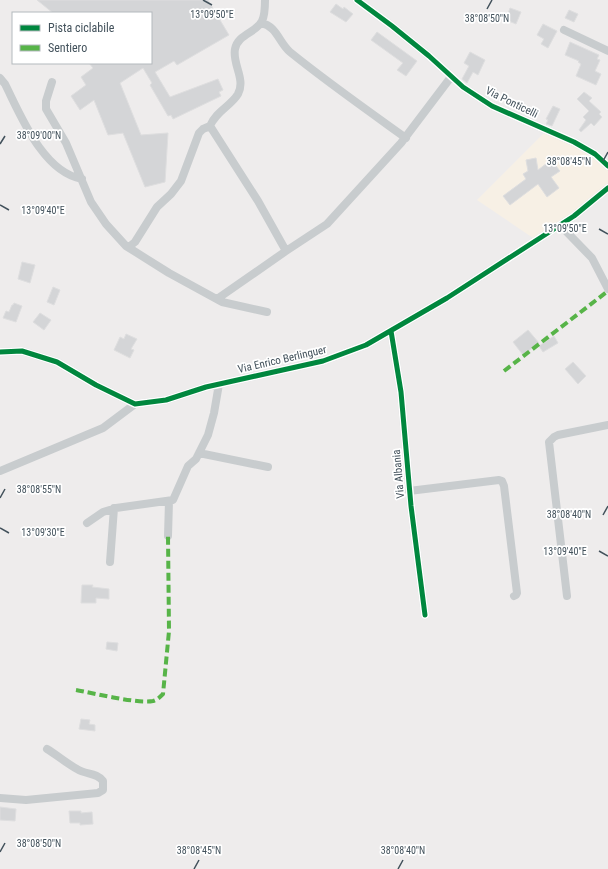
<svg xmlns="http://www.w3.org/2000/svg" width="608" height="869" viewBox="0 0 608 869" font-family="'Roboto Condensed',sans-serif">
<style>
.commercial{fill:#f7f0e5}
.building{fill:#d4d5d7;stroke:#dededf}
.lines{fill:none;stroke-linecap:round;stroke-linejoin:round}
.minor{stroke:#c8ccce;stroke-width:8}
.quiet{stroke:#57b448;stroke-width:4;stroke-dasharray:8 4;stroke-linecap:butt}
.cycleway-casing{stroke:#fff;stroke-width:8}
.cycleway{stroke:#00873e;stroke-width:5}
.ticks{fill:none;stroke:#42515b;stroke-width:1.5}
.labels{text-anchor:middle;stroke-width:3.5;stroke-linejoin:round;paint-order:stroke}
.street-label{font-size:11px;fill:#42515b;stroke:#fff}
.ticks-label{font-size:10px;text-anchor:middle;fill:#42515b;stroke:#fff;stroke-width:3.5;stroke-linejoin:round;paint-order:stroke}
</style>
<rect width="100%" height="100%" fill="#eeecec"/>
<path class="commercial" d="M547 130 608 166V187L536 240 477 200Z"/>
<path class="building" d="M37 0H208L229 35 177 65 174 61 155 72 170 97 218 79 223 90 219 92 221 96 173 119 171 115 168 116 150 85 152 83 143 68 120 83 141 135 168 133 165 182 145 187 123 133 108 135 94 100 80 110 71 96 86 85 81 77 93 68 89 63H151V13H53Z
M336 4 343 9 344 7 353 14 346 22 330 12Z
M510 8 521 12 516 24 506 20Z
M569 10 578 14 574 22 565 18Z
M543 24 557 31 548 48 541 44 544 39 537 35Z
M377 32 417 61 406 76 397 70 403 63 371 40Z
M570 42 599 55 597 59 600 60 595 71 601 74 596 85 576 76 581 64 578 62 579 61 565 55Z
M470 52 485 60 478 75 473 72 467 83 462 79 469 66 464 63Z
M584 92 592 98 589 101 601 112 599 114 602 117 594 126 591 123 581 132 579 130 586 120 583 117 589 111 577 99Z
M553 106 560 109 552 126 546 124 548 120 546 119Z
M536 158 538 170 551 160 560 171 551 177 559 188 547 197 538 184 510 205 503 196 526 179 523 174 528 171 526 160Z
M22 262 35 265 30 283 18 279Z
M53 287 60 290 54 305 47 302Z
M14 303 22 306 16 322 3 318 6 311 9 312 12 305H13Z
M40 313 51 320 44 330 33 322Z
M528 330 539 343 523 355 513 342Z
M126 334 137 339 131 349 134 350 130 358 114 350 120 337 124 339Z
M554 336 558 343 543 352 539 346Z
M573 362 586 376 578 384 565 369Z
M82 585H93L92 587 109 589V599L96 598V603H81Z
M107 642 118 643 117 651 106 649Z
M81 719 90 720 89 724 95 725V731L79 729Z
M0 807 16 809 15 821 0 820Z
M69 811H81V813L92 812 93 824 80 825V823H70Z"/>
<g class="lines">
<path class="minor" d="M265 0C265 7 265 15 262 21 256 33 238 34 235 49 232 64 246 79 238 94 231 106 216 111 210 126L258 201 286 251 327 224 401 143 451 77
M357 0 392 26 429 56 463 87 492 106 574 142 595 154 608 166
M261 23C277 26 279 43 290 52 327 82 367 110 406 138
M564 30 608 51
M0 78 5 84C21 116 43 172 82 179
M52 82 46 101V109L66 143 91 202 106 224 126 246H130L135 242 157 207 171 194 181 181 199 133 203 129 210 126
M560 225 592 258 608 289
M126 246 169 273 222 302 267 312
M217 299 286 251
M391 331 401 392 411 506 425 615
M0 352 22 351 57 362 96 385 135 404 166 400 206 387 323 361 366 345 447 298 574 216 608 188
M199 453 268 467
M0 471 103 428 135 404
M409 491 499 480 502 481 504 486 517 593 516 595 514 596
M87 523 103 512 116 508 173 500 188 466 196 459 208 435 214 413 219 384
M168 536 169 501
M110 562 114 508
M567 596 549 442 554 437 558 435 608 425
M0 798 26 800 98 793 103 790V781C96 772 86 775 77 769 66 763 57 755 47 749"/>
<path class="quiet" d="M504 371 608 291
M76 690C93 693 137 704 153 701 157 700 160 697 163 694L169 631 168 536"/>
<defs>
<path id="cycleway" d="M357 0 392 26 429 56 463 87 492 106 574 142 595 154 608 166
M391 331 401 392 411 506 425 615
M0 352 22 351 57 362 96 385 135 404 166 400 206 387 323 361 366 345 447 298 574 216 608 188"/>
</defs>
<use href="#cycleway" class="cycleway-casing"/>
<use href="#cycleway" class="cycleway"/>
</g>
<path class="ticks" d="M203 0 212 5M487 9 492 0M0 144 5 136M603 161 608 152M0 205 9 210M599 229 608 234M0 498 5 489M603 515 608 506M0 528 9 533M599 551 608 556M0 852 5 843M194 869 199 860M398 869 403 860"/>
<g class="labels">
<g class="street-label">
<text transform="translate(512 102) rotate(26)" y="4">Via Ponticelli</text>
<text transform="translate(282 359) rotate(-13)" y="4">Via Enrico Berlinguer</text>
<text transform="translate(398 474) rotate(-95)" y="4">Via Albania</text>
</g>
</g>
<g class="ticks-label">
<text x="212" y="18">13°09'50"E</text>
<text x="487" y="22">38°08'50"N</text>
<text x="39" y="139">38°09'00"N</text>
<text x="569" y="165">38°08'45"N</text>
<text x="43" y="214">13°09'40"E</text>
<text x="565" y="232">13°09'50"E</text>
<text x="39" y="493">38°08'55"N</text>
<text x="569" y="518">38°08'40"N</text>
<text x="43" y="536">13°09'30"E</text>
<text x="565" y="555">13°09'40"E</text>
<text x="39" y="847">38°08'50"N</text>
<text x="199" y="854">38°08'45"N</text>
<text x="403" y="854">38°08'40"N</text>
</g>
<rect x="12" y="12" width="140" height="52" fill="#ffffff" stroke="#b3b9bd"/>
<rect x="20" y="25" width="20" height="6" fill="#00873e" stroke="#b3b9bd"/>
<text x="48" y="32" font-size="12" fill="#42515b">Pista ciclabile</text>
<rect x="20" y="45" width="20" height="6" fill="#57b448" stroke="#b3b9bd"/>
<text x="48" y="52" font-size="12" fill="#42515b">Sentiero</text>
</svg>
